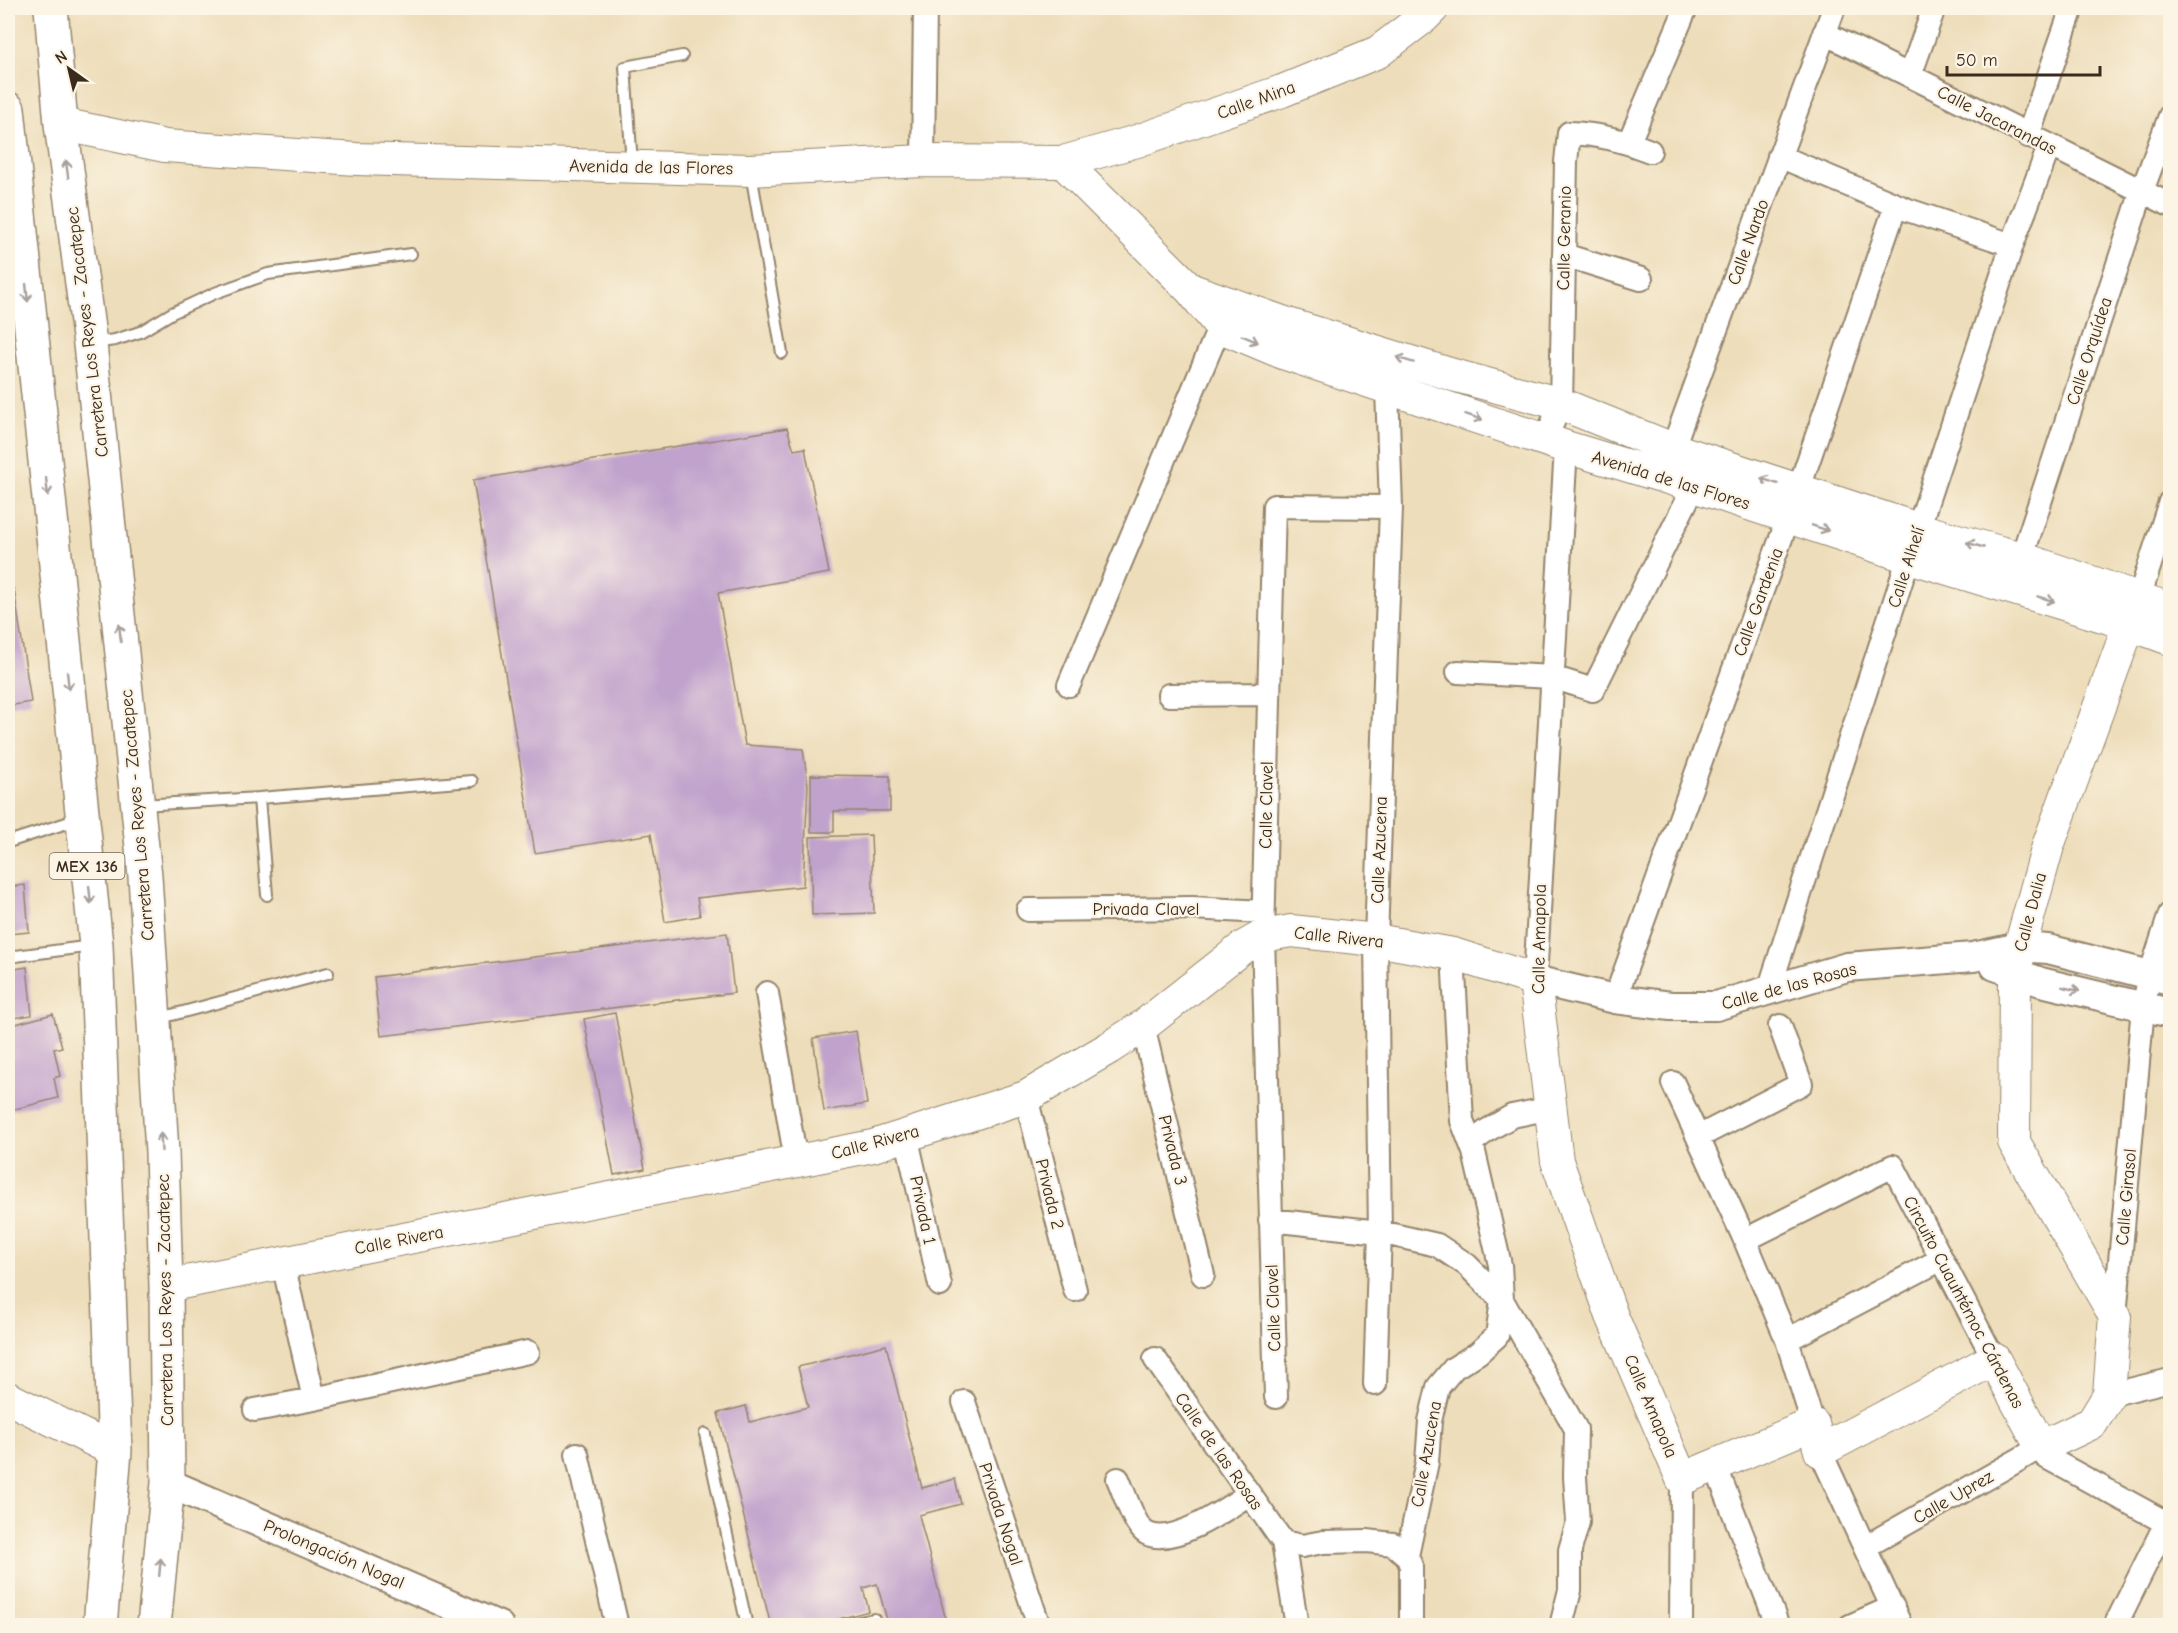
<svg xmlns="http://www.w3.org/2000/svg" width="2178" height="1633" viewBox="0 0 2178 1633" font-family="'Comic Neue',sans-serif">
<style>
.building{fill:#c1a2cc}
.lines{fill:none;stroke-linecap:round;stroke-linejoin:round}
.service-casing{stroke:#94846c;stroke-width:14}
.minor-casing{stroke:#94846c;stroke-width:26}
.tertiary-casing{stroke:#94846c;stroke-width:32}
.secondary-casing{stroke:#94846c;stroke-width:34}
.primary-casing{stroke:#94846c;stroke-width:36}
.service{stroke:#fff;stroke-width:10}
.minor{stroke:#fff;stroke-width:22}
.tertiary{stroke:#fff;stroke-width:28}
.secondary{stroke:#fff;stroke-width:32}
.primary{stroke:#fff;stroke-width:33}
.oneway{stroke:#a79f9a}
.labels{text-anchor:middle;stroke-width:4.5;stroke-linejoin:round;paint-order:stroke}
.shield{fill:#fcf5e5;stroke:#75675a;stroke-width:1.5}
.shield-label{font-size:16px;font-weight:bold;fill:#3b2a1e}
.street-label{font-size:18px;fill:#3b2a1e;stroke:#fcf5e5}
</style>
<rect width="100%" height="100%" fill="#fcf5e5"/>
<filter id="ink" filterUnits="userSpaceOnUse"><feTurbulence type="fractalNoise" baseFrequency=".0167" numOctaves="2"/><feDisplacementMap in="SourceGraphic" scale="12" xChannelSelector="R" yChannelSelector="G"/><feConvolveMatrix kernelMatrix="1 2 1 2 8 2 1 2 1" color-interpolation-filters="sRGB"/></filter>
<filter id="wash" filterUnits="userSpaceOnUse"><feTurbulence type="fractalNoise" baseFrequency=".008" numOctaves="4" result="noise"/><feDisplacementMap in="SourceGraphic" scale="24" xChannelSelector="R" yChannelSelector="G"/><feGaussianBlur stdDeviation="1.35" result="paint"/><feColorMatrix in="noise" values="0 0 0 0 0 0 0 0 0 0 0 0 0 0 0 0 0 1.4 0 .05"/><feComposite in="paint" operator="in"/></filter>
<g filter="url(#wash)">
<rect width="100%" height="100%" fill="#edddba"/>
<g id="blocks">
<path class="building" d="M787 428 794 450 805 448 829 573 718 593 745 745 803 749 808 785 803 886 697 898 700 916 665 922 651 834 535 853 473 480Z
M14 589 31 702 8 706V590Z
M811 775 890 776V811H834V832H811Z
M871 835 874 913 812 915 810 837Z
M25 885 29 932 8 934V887Z
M727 933 734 993 381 1036 374 977Z
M27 967 32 1015 14 1018 8 970Z
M615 1013 645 1169 614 1175 584 1019Z
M53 1014 62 1047 54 1049 60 1076 54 1078 58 1098 8 1111V1026Z
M856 1031 867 1104 824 1111 813 1038Z
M886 1345 922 1488 955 1479 961 1504 919 1515 947 1624 867 1626 887 1620 877 1584 863 1588 869 1611 812 1626H771L718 1413 746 1406 750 1422 808 1407 798 1367Z"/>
</g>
</g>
<g filter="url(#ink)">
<use href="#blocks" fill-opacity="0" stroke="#94846c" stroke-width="1.5"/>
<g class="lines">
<defs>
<path id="service" d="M632 164 625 67 682 56
M751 173 782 353
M93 343 115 340 140 332 172 313 215 293 268 274 411 254
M259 798 472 781
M141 805 259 798 267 895
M8 842 79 819
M8 957 92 946
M157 1019 328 973
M705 1434 747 1626
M842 1626 874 1619"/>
<path id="minor" d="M1824 33 2170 205
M1910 76 1934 8
M2028 136 2072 8
M1629 142 1686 8
M1779 156 1908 210 2012 245
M923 161 925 8
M1564 255 1641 279
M1545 440 1561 404 1566 162 1569 133C1598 134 1623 140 1650 151
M1668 461 1834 8
M2017 572 2142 191 2170 116
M2139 598 2170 502
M1458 672 1552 677 1593 690 1694 486
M1069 685 1225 314
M1169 695 1269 694
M1028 910 1192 908 1263 912
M1535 980 1566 447
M1769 990 1918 529 2012 245 2049 147
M767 993 796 1161
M1615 999 1798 491 1896 205
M1143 1026 1203 1275
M1673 1083 1745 1240 1787 1340 1813 1424
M1026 1097 1075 1290
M906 1135 940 1285
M1698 1137 1801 1084 1780 1026
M1471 1143 1488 1130 1512 1116 1551 1108
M1270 1220 1380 1232 1437 1245 1467 1265 1502 1300 1576 1429 1575 1477 1578 1522 1570 1550V1590L1561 1626
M1745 1240 1893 1166 1994 1359
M283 1263 314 1399
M2115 1316 2143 1007 2150 975 2170 914
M1787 1340 1940 1260
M1155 1359 1283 1542 1297 1626
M1375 1384 1380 1232 1376 940 1391 507 1387 388
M2109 1395 2170 1380
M1276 1397 1263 936 1274 506 1391 507
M964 1402 1039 1626
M255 1410 314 1399 528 1352
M1820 1451 1901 1626
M577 1454 617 1626
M1715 1465 1778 1626
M1118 1479C1124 1492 1134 1526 1146 1533 1171 1548 1228 1508 1249 1494
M1283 1542 1302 1546 1323 1542 1367 1541 1393 1544 1407 1556
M1865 1547 2041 1447 2046 1457 2170 1525
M1411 1626V1566L1407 1556 1427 1462 1430 1421 1438 1387 1454 1368 1478 1353 1497 1336 1502 1300 1500 1265 1474 1152 1462 1121 1453 954
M1681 1626 1682 1479
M1850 1626 1893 1607
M2115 1626 2166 1523"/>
<path id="tertiary" d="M1995 966 2041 982 2170 1013
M1535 980 1615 999 1671 1006H1716L1847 967 1973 957 2020 947 2048 949 2170 980
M168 1483 499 1626"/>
<path id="secondary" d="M61 124 165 146 356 159 750 170 923 161 1063 162 1137 141 1282 91 1378 52 1424 17 1433 8
M1063 162 1191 290 1221 327 1283 353 1566 447 1694 486 1909 557 2129 624 2170 639
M1192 290 1291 325 1453 375 1561 404 1673 449 1918 529 2021 558 2170 609
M166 1286 873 1146 1026 1097 1109 1048 1143 1026 1242 948 1263 936 1291 931 1376 940 1453 954 1535 980 1557 1161 1612 1316 1682 1479 1813 1424 1820 1451 1994 1359 2041 1447 2092 1423 2109 1395 2115 1316 2014 1142 2015 974 2020 947 2048 846 2139 598
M8 1398 115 1451"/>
<path id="primary" d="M51 8 61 124 90 344 145 876 162 1152 166 1286 168 1483 154 1626
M8 109 96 945 115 1451 100 1626"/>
</defs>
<use href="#service" class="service-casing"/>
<use href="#minor" class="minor-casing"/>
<use href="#tertiary" class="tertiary-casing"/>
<use href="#secondary" class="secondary-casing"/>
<use href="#primary" class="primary-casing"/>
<use href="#service" class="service"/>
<use href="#minor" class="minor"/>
<use href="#tertiary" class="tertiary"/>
<use href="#secondary" class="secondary"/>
<use href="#primary" class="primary"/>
</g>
<defs><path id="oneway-shaft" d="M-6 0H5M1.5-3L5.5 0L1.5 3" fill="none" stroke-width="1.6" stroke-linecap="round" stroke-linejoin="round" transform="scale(1.5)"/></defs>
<g class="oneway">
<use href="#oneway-shaft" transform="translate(67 169) rotate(-98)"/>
<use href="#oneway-shaft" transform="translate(27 293) rotate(84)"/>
<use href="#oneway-shaft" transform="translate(1250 339) rotate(23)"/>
<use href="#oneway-shaft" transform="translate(1405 360) rotate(-163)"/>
<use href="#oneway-shaft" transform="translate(1474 417) rotate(18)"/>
<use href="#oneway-shaft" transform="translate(1769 481) rotate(-162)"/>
<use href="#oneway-shaft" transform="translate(47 487) rotate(84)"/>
<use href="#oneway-shaft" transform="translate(1820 528) rotate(18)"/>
<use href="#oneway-shaft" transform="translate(1975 545) rotate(-164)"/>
<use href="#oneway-shaft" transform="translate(2046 599) rotate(17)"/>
<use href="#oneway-shaft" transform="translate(120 633) rotate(-96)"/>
<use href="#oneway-shaft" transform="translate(68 681) rotate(84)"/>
<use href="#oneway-shaft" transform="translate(90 895) rotate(84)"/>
<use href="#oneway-shaft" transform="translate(2071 989) rotate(14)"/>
<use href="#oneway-shaft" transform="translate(161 1142) rotate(-93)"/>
<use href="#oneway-shaft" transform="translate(160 1567) rotate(-85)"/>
</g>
</g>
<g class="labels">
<rect class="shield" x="49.5" y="853" width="75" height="26" rx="4.5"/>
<g class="shield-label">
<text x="87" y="872">MEX 136</text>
</g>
<g class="street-label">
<text transform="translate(1256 100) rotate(-20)" y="6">Calle Mina</text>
<text transform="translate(1997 120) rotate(27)" y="6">Calle Jacarandas</text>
<text transform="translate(651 167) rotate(1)" y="6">Avenida de las Flores</text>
<text transform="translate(1564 238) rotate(-89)" y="6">Calle Geranio</text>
<text transform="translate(1748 242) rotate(-70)" y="6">Calle Nardo</text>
<text transform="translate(87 332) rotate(-97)" y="6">Carretera Los Reyes - Zacatepec</text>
<text transform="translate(2089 351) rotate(-72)" y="6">Calle Orquídea</text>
<text transform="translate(1671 480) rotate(17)" y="6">Avenida de las Flores</text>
<text transform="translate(1906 567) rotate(-72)" y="6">Calle Alhelí</text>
<text transform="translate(1758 602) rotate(-70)" y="6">Calle Gardenia</text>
<text transform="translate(1266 805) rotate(-89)" y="6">Calle Clavel</text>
<text transform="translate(137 815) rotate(-95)" y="6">Carretera Los Reyes - Zacatepec</text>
<text transform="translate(1379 850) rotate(-88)" y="6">Calle Azucena</text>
<text x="1146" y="915">Privada Clavel</text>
<text transform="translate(2030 912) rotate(-75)" y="6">Calle Dalia</text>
<text transform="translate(1339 937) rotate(6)" y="6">Calle Rivera</text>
<text transform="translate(1539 939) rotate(-89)" y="6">Calle Amapola</text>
<text transform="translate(1789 986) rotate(-15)" y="6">Calle de las Rosas</text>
<text transform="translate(875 1142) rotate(-15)" y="6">Calle Rivera</text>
<text transform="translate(1173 1150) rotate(76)" y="6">Privada 3</text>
<text transform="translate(1050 1194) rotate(76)" y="6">Privada 2</text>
<text transform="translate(2126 1197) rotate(-85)" y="6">Calle Girasol</text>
<text transform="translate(923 1210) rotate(78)" y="6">Privada 1</text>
<text transform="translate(399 1240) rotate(-11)" y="6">Calle Rivera</text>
<text transform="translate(165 1300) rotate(-91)" y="6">Carretera Los Reyes - Zacatepec</text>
<text transform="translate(1964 1302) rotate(62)" y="6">Circuito Cuauhtémoc Cárdenas</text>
<text transform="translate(1273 1308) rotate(-92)" y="6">Calle Clavel</text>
<text transform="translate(1651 1406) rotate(67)" y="6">Calle Amapola</text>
<text transform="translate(1219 1451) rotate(55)" y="6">Calle de las Rosas</text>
<text transform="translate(1426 1454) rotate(-80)" y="6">Calle Azucena</text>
<text transform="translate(1953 1497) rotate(-30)" y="6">Calle Uprez</text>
<text transform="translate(1001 1514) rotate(72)" y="6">Privada Nogal</text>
<text transform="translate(334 1554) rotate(23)" y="6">Prolongación Nogal</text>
</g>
</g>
<rect width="2178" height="1633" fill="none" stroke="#fcf5e5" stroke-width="30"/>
<g transform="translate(69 69) rotate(326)" stroke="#fcf5e5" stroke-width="4.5" paint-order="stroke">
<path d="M0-4.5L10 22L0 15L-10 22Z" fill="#3b2a1e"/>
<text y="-9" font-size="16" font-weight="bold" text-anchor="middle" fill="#3b2a1e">N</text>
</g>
<path d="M1947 66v9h153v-9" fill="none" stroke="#3b2a1e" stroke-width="3"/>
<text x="1956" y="66" font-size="18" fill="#3b2a1e" stroke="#fcf5e5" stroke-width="4.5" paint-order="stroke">50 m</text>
</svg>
